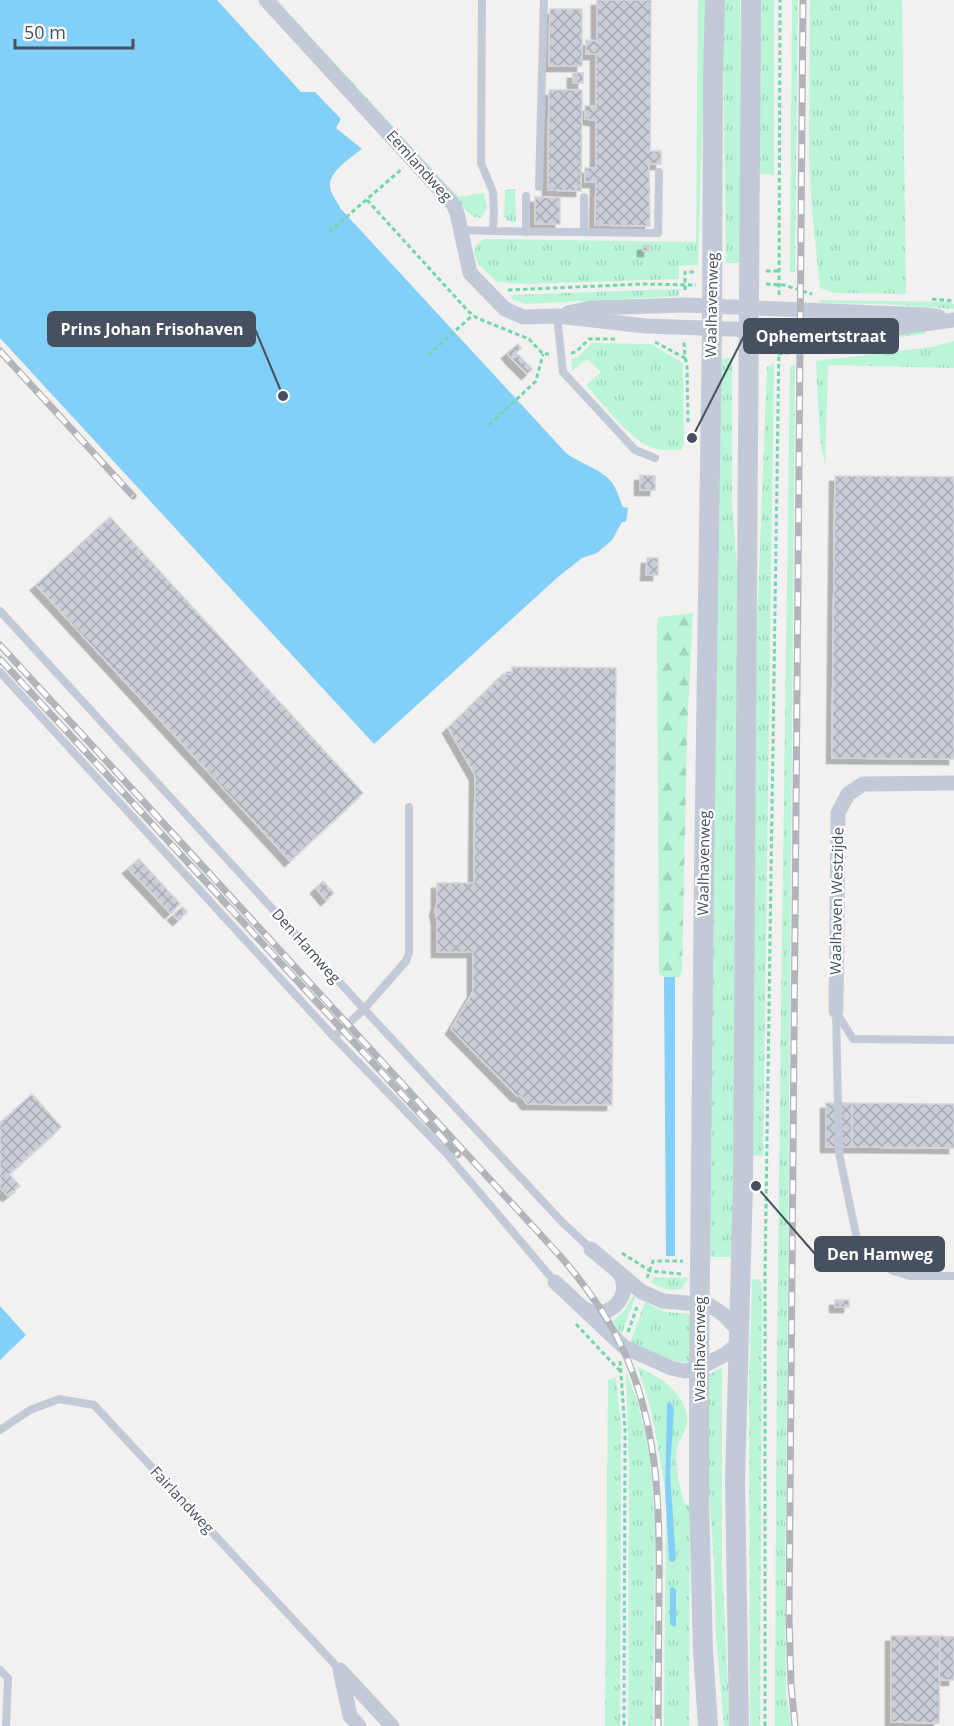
<svg xmlns="http://www.w3.org/2000/svg" width="954" height="1726" viewBox="0 0 954 1726" font-family="'Open Sans',sans-serif">
<style>
.grass{fill:url(#grass-tufts)}
.forest{fill:url(#forest-firs)}
.water{fill:#82d0f7}
.building{fill:url(#building-cross-hatch);stroke:#d3d5dc;stroke-width:1.5;filter:url(#shadow)}
.lines{fill:none;stroke-linecap:round;stroke-linejoin:round}
.path{stroke:#6ed7b0;stroke-width:3;stroke-dasharray:4.5 3;stroke-linecap:butt}
.service{stroke:#c2cad7;stroke-width:8}
.minor{stroke:#c2cad7;stroke-width:15}
.tertiary{stroke:#c2cad7;stroke-width:20}
.rail-casing{stroke:#b1b4bb;stroke-width:7}
.rail{stroke:#fff;stroke-width:4.5;stroke-dasharray:14;stroke-linecap:butt}
.labels{text-anchor:middle;stroke-width:4.5;stroke-linejoin:round;paint-order:stroke}
.street-label{font-size:15px;fill:#465060;stroke:#fff}
.leader{fill:none;stroke:#465060;stroke-width:2}
.callout-dot{fill:#465060;stroke:#fff;stroke-width:2}
.callout{fill:#465060;stroke:#465060;stroke-width:2}
.callout-label{font-size:16px;text-anchor:middle;font-weight:bold;fill:#fff}
</style>
<defs>
<pattern id="grass-tufts" width="24" height="20" patternUnits="userSpaceOnUse" patternTransform="scale(1.5)"><rect width="24" height="20" fill="#baf5d8"/><path d="M3 7l-1-3M5 7V3M7 7l1-3M15 17l-1-3M17 17v-4M19 17l1-3" fill="none" stroke="#a1d4bc"/></pattern>
<pattern id="forest-firs" width="22" height="20" patternUnits="userSpaceOnUse" patternTransform="scale(1.5)"><rect width="22" height="20" fill="#baf5d8"/><path d="M5 1l3.5 6h-7zM16 11l3.5 6h-7z" fill="#a1d4bc"/></pattern>
<pattern id="building-cross-hatch" width="8" height="8" patternUnits="userSpaceOnUse" patternTransform="scale(1.5)"><rect width="8" height="8" fill="#cbced6"/><path d="M0 0l8 8M0 8l8-8" fill="none" stroke="#a7aab1"/></pattern>
<filter id="shadow"><feDropShadow dx="-5.5" dy="5.5" stdDeviation="0" flood-color="#0004"/></filter>
</defs>
<rect width="100%" height="100%" fill="#f3f0f0"/>
<path class="grass" d="M273 0H277L458 197 484 193 487 208 481 218 474 217 467 211Z
M698 0H706L698 265 679 266V279L527 284 497 282 478 264 474 252 477 244 484 239 696 242Z
M724 0H740V263H726L723 44Z
M758 0H774V175L758 173Z
M792 0H798L795 272H790Z
M810 0H902L906 294 835 293 820 288 812 211 809 156Z
M515 189 516 222 508 221 504 217 505 190Z
M679 289V296L525 304 512 299 511 295Z
M820 300 948 302 954 304V309L884 304 819 303Z
M925 331V334L817 346V340Z
M954 341V368L828 365 825 465 820 438 816 361 931 347Z
M592 343 651 344 683 363 684 444 681 450C671 450 661 451 652 448 632 441 601 402 586 385L601 372 587 359 572 371 571 359 578 357Z
M730 357 732 362V503L738 581 733 1257H709L719 364 722 359Z
M774 363 763 1156 751 1155 757 623 767 367Z
M795 364 785 1601 786 1694 791 1726H775C776 1272 784 819 790 366Z
M654 1277 689 1278 681 1289 668 1290 650 1282Z
M752 1279H758L762 1283 760 1726H750L749 1390Z
M636 1295 621 1336 613 1321 624 1311 633 1296Z
M645 1302 665 1312 692 1314 691 1363 660 1359 629 1346Z
M637 1367C660 1376 693 1397 686 1427 684 1434 679 1440 677 1448 675 1467 679 1484 684 1503L690 1506 689 1726H664L666 1513 669 1560 676 1559 670 1472 667 1403 665 1489C658 1448 653 1405 637 1367Z
M722 1367V1567L730 1726H724L716 1637 714 1564 709 1490 708 1375Z
M626 1372 636 1397 646 1435 650 1463 655 1524 653 1726H628L629 1469Z
M616 1377 621 1428 620 1726H605L608 1380Z"/>
<path class="forest" d="M693 613 687 731 682 972 679 977H664L659 974 657 624 659 617Z"/>
<path class="water" d="M0 0H217L301 92H315L341 119 336 128 362 149C351 158 324 174 331 191 333 197 338 203 341 209L566 453C579 463 596 467 608 478 616 485 619 498 623 507L628 508 626 522H622L612 540 597 553 582 558 558 577 374 744 0 338Z
M664 977H675V1256H666Z
M0 1306 26 1335 0 1360Z
M667 1403 672 1404 674 1408 670 1472 676 1559 673 1562 669 1561 665 1489Z
M672 1586 676 1590V1625L674 1627 670 1624V1589Z"/>
<path class="building" d="M597 0H651L650 151H661V164H649L650 226 595 225 596 182H585V168H596V120L585 119V106H596V54H586V40L597 41Z
M550 9H582V66H549Z
M573 73H583V83H573Z
M549 90H582L581 191 548 190Z
M535 197 560 198V224H535Z
M643 245H649V251H643Z
M518 344 521 348 511 358 507 353Z
M517 354 532 369 527 374 512 359Z
M640 475 655 476V490H640Z
M835 476 954 477V759L832 758Z
M110 517 363 793 290 861 36 585Z
M647 558H658V575H646Z
M512 667 616 668 612 1105 527 1104 521 1096H517L451 1029 473 992V952H437V919L435 910 437 903V883H474L475 775 448 728 503 674H512Z
M139 859 180 904 170 913 128 868Z
M323 881 334 893 326 900 316 888Z
M182 907 187 912 178 920 173 915Z
M32 1094 61 1127 9 1174 20 1186 8 1196 0 1188V1123Z
M826 1103H852V1147H826Z
M852 1103 954 1104V1148L852 1147Z
M835 1300H849V1307H835Z
M891 1636H940L939 1723 891 1722Z
M940 1636 954 1637V1680H939Z"/>
<g class="lines">
<path class="path" d="M367 200 469 312 477 318 529 339 543 354H549
M329 232 403 168
M766 271H779
M766 284 784 285 812 294
M508 290 643 284 696 285
M685 290V272H696
M779 295 780 0
M932 299 954 301
M655 342 685 358 684 342
M571 353 576 352 589 339H616
M778 354 839 347
M428 355 473 315
M685 358 687 364 688 424
M489 425 536 381 543 354
M622 1253 650 1271 682 1274
M647 1278 653 1261H683
M576 1324 621 1372
M628 1332 637 1307
M620 1361 625 1429 624 1726
M765 1726V1274L779 344"/>
<path class="service" d="M539 187 544 0
M526 196V232
M584 197V232
M461 230 493 231 494 212 493 192 481 163 482 0
M493 231 658 233 659 172
M557 316 563 372 635 450 655 458
M0 611 364 1009 562 1222 591 1249
M0 672 334 1037 446 1153 555 1282
M836 1011 839 1153 858 1244 874 1260 893 1271 910 1276H954
M838 1015 853 1039 954 1040
M334 1037 364 1009 406 961 409 953V807
M0 1430 30 1410 59 1399 94 1405 340 1670
M0 1670 8 1678 6 1726"/>
<path class="minor" d="M266 0 453 204 457 213 470 273 505 309 523 317 557 316 646 326 811 332 895 328 954 320
M568 313 590 308 685 305 926 315 939 317
M836 1011 838 813 848 794 863 784 954 783
M591 1249 642 1292 663 1301 709 1305 723 1314 740 1332
M555 1282 624 1347 671 1368 685 1371 699 1368 724 1355 740 1343
M583 1308C606 1324 635 1296 619 1273
M340 1670 392 1726
M340 1670 350 1716 359 1726"/>
<path class="tertiary" d="M708 1726 703 1651 699 1501V1368L704 871 712 329 713 75 715 0
M739 1726 735 1481 743 1183 751 0"/>
<defs>
<path id="rail" d="M0 351 133 496
M0 645 561 1257C584 1284 605 1312 620 1343 658 1421 660 1505 659 1589 659 1635 658 1680 658 1726
M0 659 458 1155
M795 1726 791 1684 789 1616 803 0"/>
</defs>
<use href="#rail" class="rail-casing"/>
<use href="#rail" class="rail"/>
</g>
<g class="labels">
<g class="street-label">
<text transform="translate(419 166) rotate(48)" y="5">Eemlandweg</text>
<text transform="translate(712 305) rotate(-89)" y="5">Waalhavenweg</text>
<text transform="translate(704 863) rotate(-89)" y="5">Waalhavenweg</text>
<text transform="translate(837 901) rotate(-89)" y="5">Waalhaven Westzijde</text>
<text transform="translate(306 946) rotate(48)" y="5">Den Hamweg</text>
<text transform="translate(700 1349) rotate(-90)" y="5">Waalhavenweg</text>
<text transform="translate(182 1500) rotate(47)" y="5">Fairlandweg</text>
</g>
</g>
<path class="leader" d="M283 396L255 329M692 438L744 336M756 1186L815 1254"/>
<g class="callout-dot">
<circle cx="283" cy="396" r="6"/>
<circle cx="692" cy="438" r="6"/>
<circle cx="756" cy="1186" r="6"/>
</g>
<g class="callout">
<rect x="48" y="312" width="207" height="34" rx="6"/>
<rect x="744" y="319" width="154" height="34" rx="6"/>
<rect x="815" y="1237" width="129" height="34" rx="6"/>
</g>
<g class="callout-label">
<text x="152" y="335">Prins Johan Frisohaven</text>
<text x="821" y="342">Ophemertstraat</text>
<text x="880" y="1260">Den Hamweg</text>
</g>
<path d="M15 39v9h118v-9" fill="none" stroke="#465060" stroke-width="3"/>
<text x="24" y="39" font-size="18" fill="#465060" stroke="#ffffff" stroke-width="4.5" paint-order="stroke">50 m</text>
</svg>
